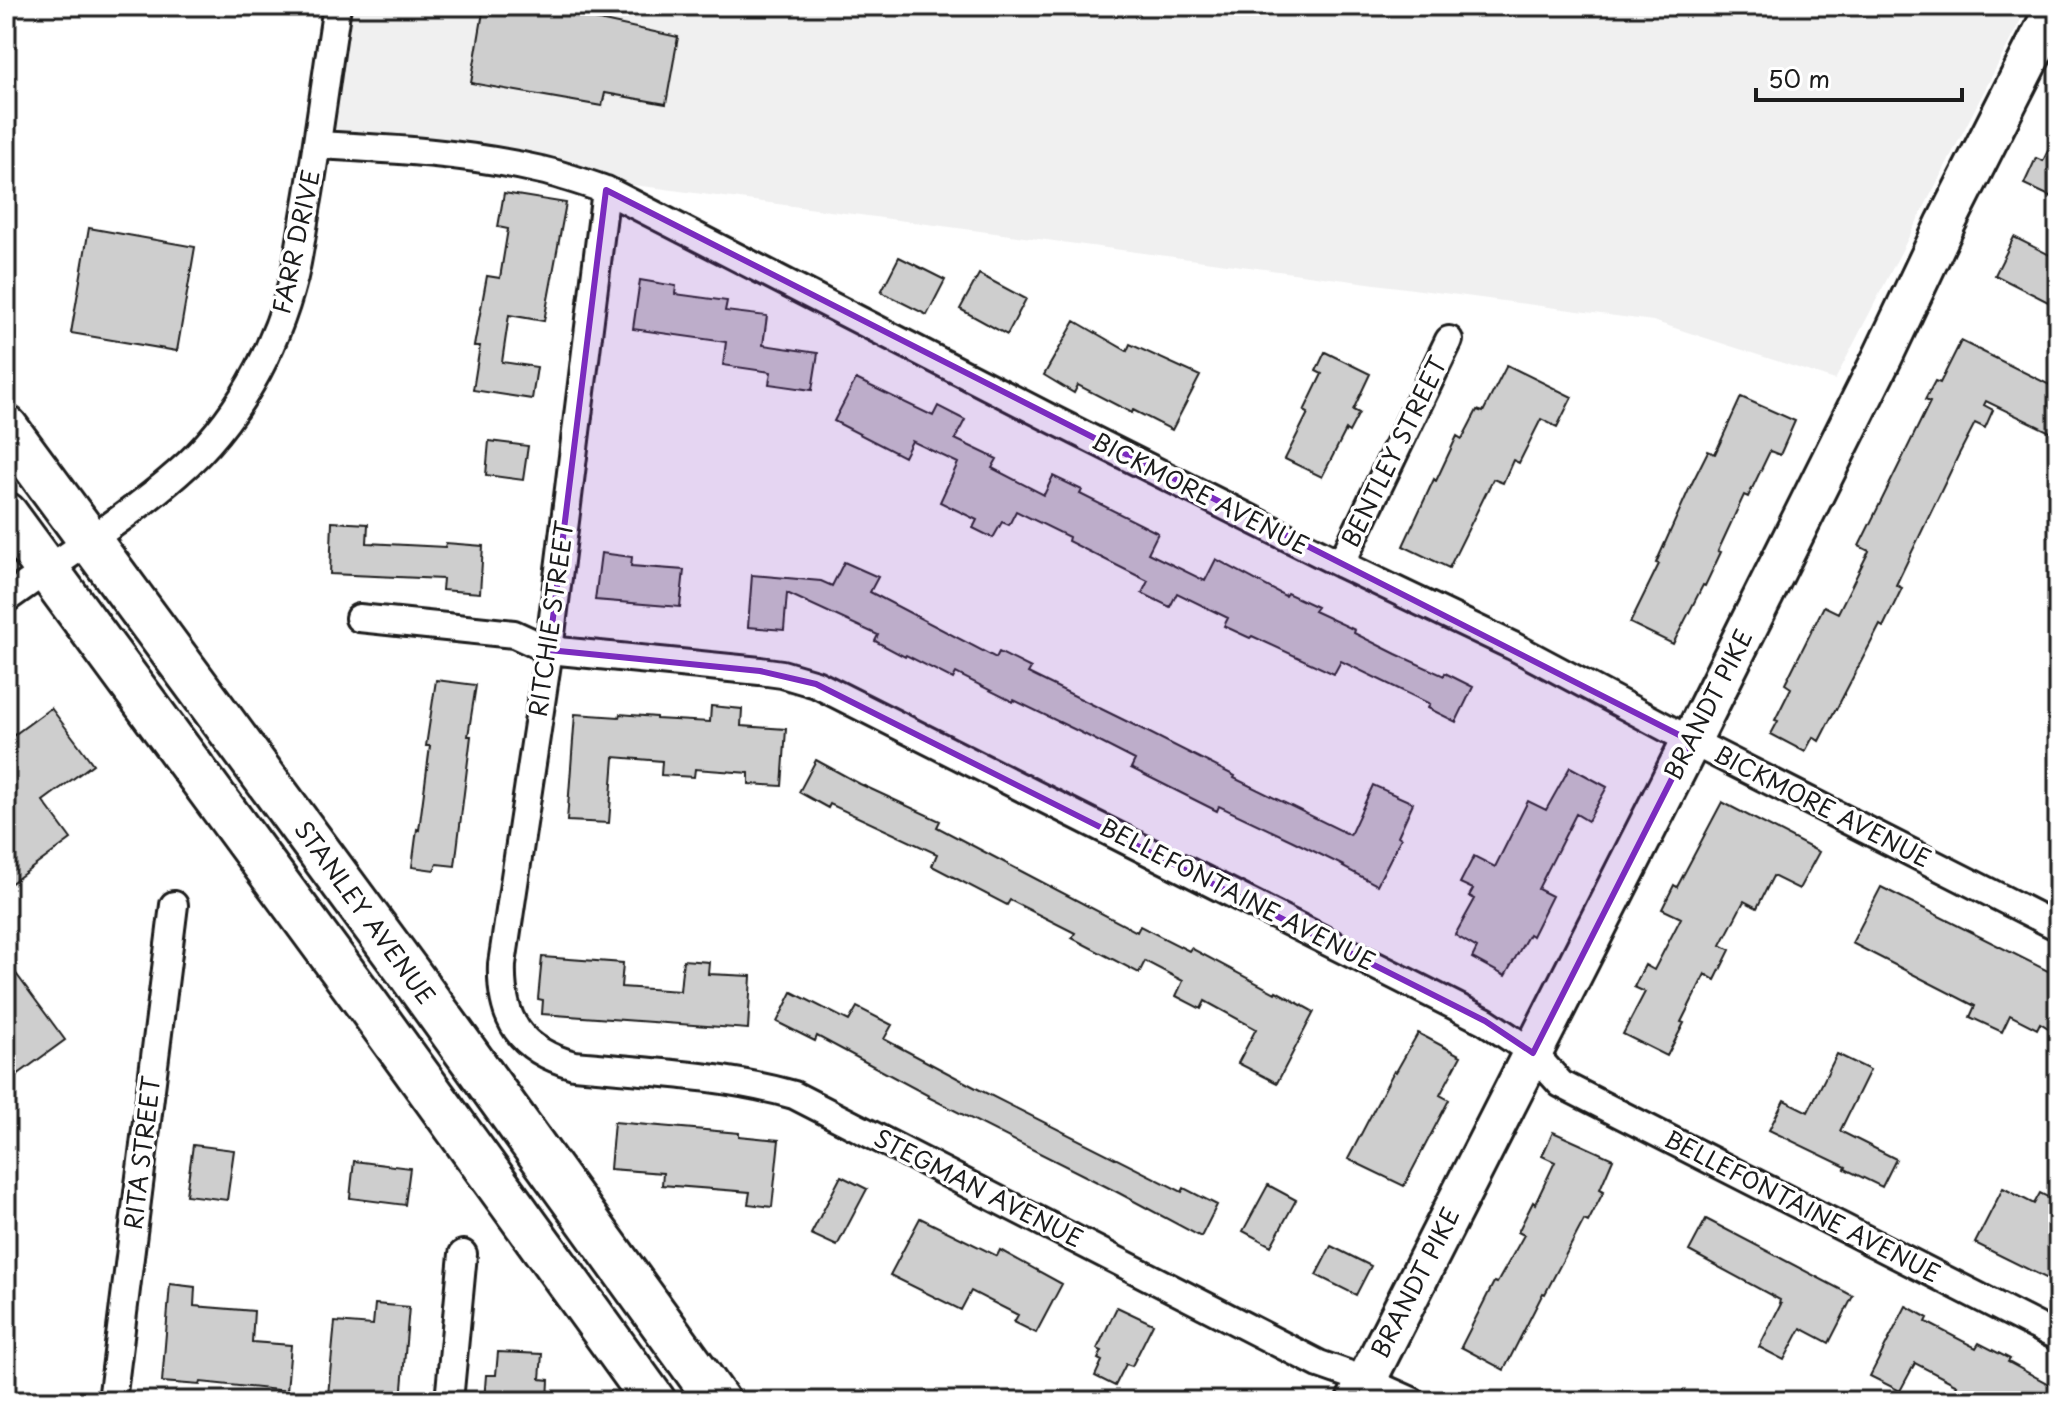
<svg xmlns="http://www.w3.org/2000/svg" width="2064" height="1407" viewBox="0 0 2064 1407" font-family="'Playpen Sans',sans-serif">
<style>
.built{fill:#f0f0f0}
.building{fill:#cecece;stroke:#1c1c1c;stroke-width:2}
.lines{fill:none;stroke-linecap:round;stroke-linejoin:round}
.minor-casing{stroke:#1c1c1c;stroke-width:32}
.secondary-casing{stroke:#1c1c1c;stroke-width:44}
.primary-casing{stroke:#1c1c1c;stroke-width:48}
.minor{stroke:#fff;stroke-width:26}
.secondary{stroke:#fff;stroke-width:38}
.primary{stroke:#fff;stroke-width:42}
.marked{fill:#7b2cbf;fill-opacity:0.2;stroke:#7b2cbf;stroke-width:6;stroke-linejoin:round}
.labels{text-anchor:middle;stroke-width:7;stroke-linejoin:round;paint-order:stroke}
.street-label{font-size:24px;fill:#1c1c1c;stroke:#fff}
</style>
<rect width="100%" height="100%" fill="#fff"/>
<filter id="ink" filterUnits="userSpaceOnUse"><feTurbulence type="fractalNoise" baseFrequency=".0125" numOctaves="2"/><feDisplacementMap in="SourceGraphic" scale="16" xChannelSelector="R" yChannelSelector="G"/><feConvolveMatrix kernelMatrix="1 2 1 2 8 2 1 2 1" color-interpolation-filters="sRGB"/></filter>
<g filter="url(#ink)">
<path class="built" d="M341 6H2028L1835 380 1653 321 665 189 317 145Z"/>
<path class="building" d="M484 6H587L585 17 678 37 666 104 605 93 602 106 471 83Z
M2058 130V200L2024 184 2036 158 2043 161Z
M504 193 566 203 544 321 509 315 502 362 537 367 532 399 473 390 480 346H474L487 276 500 278 508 229 498 227Z
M89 228 195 247 177 351 71 333Z
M2014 237 2058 259V307L1995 275Z
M899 257 945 280 927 315 881 292Z
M979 274 1026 299 1007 335 960 309Z
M640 280 676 286 675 294 727 301 725 311 767 316 763 345 818 353 812 390 769 384 771 372 723 365 726 342 633 329Z
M1075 321 1127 351 1130 344 1200 376 1172 430 1133 410 1132 413 1078 385 1074 393 1044 375Z
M1961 341 2058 389V436L1986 401 1984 405 1993 410 1985 428 1975 423 1958 456 1896 585 1902 588 1883 627 1880 625 1836 710H1835L1819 741 1813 737 1805 752 1771 734 1778 721 1775 720 1791 688 1785 684 1824 606 1838 613 1869 551 1859 546 1930 402 1925 400 1935 381 1940 383Z
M1325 352 1370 374 1353 410 1359 413 1349 432 1346 430 1322 477 1285 459 1308 413 1304 411 1322 374 1316 371Z
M1507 365 1572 397 1557 427 1541 419 1519 463 1513 460 1503 483 1493 479 1449 568 1403 546 1434 479 1436 481 1457 436 1462 439 1477 410 1483 412Z
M856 379 933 416 938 406 965 420 955 439 997 459 992 468 1044 495 1053 476 1082 490 1080 494 1158 533 1148 553 1205 581 1216 559 1285 596 1287 593 1317 607 1314 611 1355 630 1354 633 1396 654 1444 676 1445 673 1473 687 1456 722 1428 708 1430 704 1341 661 1334 674 1252 636 1250 638 1224 626 1228 618 1177 593 1170 607 1142 593 1148 581 1068 541 1069 537 1016 511 1009 525 1002 522 993 538 973 528 977 520 940 502 958 463 912 441 904 457 834 421Z
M1741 397 1795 421 1780 455 1770 451 1748 497 1744 495 1718 551 1721 552 1705 586 1703 585 1673 644 1630 623 1659 564 1656 563 1691 485 1708 451 1715 454Z
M489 441 528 446 523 480 486 475Z
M332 522 368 524 367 543 445 547 446 543 483 546 480 593 442 590 443 579 330 574Z
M601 553 632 557 631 566 684 570 680 607 595 600Z
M844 562 878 577 870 592 996 658 999 652 1031 668 1028 673 1132 724 1235 776 1234 778 1350 835 1373 785 1413 803 1398 836 1401 838 1377 885 1343 867 1344 866 1293 841 1219 806 1217 811 1131 768 1135 760 1084 734 1014 700 1013 702 956 673 953 679 906 655 905 657 875 641 878 635 787 593 784 630 748 627 752 575 821 581 832 586Z
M436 680 476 685 468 736H471L455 866 437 864 434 870 412 867 417 829 419 830 430 746H426Z
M711 706 742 709 741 726 786 729 782 786 749 784V773L695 769 694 777 661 775 662 761 614 757 609 823 567 821 575 714 619 717 620 714 656 717V719L710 722Z
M51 708 93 764 43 801 71 839 6 887V741Z
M816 760 860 784 940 821 937 827 1137 932 1140 926 1189 951 1191 948 1275 993 1276 991 1314 1012 1277 1083 1238 1063 1256 1029 1205 1001 1201 1009 1176 996 1183 981 1145 961 1139 973 1072 938 1075 933 1010 900 1007 905 932 866 937 854 830 804 828 808 799 792Z
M1570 767 1607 787 1588 821 1576 814 1538 889 1552 896 1532 936 1529 934 1505 976 1472 958 1477 948 1455 935 1475 899 1469 896 1473 889 1460 883 1474 856 1495 867 1528 801 1546 810Z
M1722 802 1819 852 1799 889 1773 876 1757 908 1744 901 1721 945 1730 950 1715 980 1705 974 1681 1022 1684 1023 1667 1056 1623 1034 1645 992 1634 987 1645 965 1654 970 1681 918 1662 909 1674 885 1677 887Z
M1881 887 2058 976V1013L2050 1029 2040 1023 2037 1029 2010 1015 2002 1032 1970 1017 1975 1006 1852 943Z
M542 957 623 963 621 987 680 991 683 960 709 962 708 974 751 976 748 1029 542 1014 543 1000 538 999Z
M6 960 65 1040 6 1083Z
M792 992 849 1021 857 1007 892 1025 884 1039 976 1088 1182 1192 1184 1188 1217 1205 1201 1237 1117 1192 928 1097 929 1096 817 1036 815 1041 777 1022Z
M1418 1033 1461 1056 1440 1095 1449 1100 1404 1186 1348 1159 1394 1071 1396 1072Z
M1837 1054 1870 1070 1840 1131 1896 1159 1882 1187 1845 1169 1846 1167 1769 1130 1784 1100 1808 1112Z
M614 1122 739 1133V1136L779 1140 772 1207 748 1204 750 1192 662 1185 663 1173 610 1169Z
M1553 1132 1613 1159 1600 1189 1604 1191 1588 1222 1584 1220 1545 1294 1543 1293 1504 1370 1461 1347 1494 1282 1497 1283 1524 1235 1518 1232 1533 1202 1535 1204 1555 1162 1542 1156Z
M193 1145 234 1150 227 1200 186 1195Z
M354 1161 410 1168 405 1205 350 1198Z
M841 1176 867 1189 837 1246 811 1234Z
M1268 1185 1296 1200 1271 1246 1243 1231Z
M2003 1188 2034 1204 2040 1193 2058 1202V1284L1975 1243Z
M920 1218 997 1256 1000 1250 1062 1284 1036 1333 1014 1322 1018 1315 971 1291 961 1310 890 1275Z
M1706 1219 1853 1296 1829 1343 1801 1328 1784 1360 1759 1347 1781 1304 1779 1303 1780 1300 1689 1251Z
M1331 1246 1371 1266 1356 1295 1316 1275Z
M170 1284 195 1287 194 1306 254 1311 252 1342 291 1345 287 1391 201 1382 200 1385 162 1382Z
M375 1304 409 1307 401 1400 328 1395 335 1322 373 1325Z
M1906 1306 1928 1318 1926 1322 1976 1348 1979 1343 2010 1359 2008 1362 2058 1389V1401H1948L1957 1385 1915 1363 1900 1391 1870 1376Z
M1117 1307 1153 1324 1132 1366 1126 1364 1115 1386 1095 1376 1102 1361 1098 1359 1102 1351 1097 1349Z
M498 1352 542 1354 540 1379 549 1380 548 1401H484L486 1375H496Z"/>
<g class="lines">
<defs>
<path id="minor" d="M317 145C392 149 468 153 541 170 563 175 585 183 606 190L1046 416 1341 564 1513 646 1691 741 2058 927
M606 190 549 650 502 964C500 1020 520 1050 574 1065 648 1072 723 1075 794 1095L1319 1364 1365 1380 1412 1401
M1341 564 1449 340
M6 599C62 558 126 519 178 473 236 423 275 351 294 277 300 251 303 225 308 199 319 135 327 70 337 6
M359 618 514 634 549 650 760 671 782 674 816 684 1485 1021 1533 1053 1561 1084 2058 1337
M112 1401 174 905
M449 1401 463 1254"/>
<path id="secondary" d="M1356 1401 1691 741 1883 356 1946 223 2056 6"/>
<path id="primary" d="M6 427 411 976 718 1401
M6 514 369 1007 654 1401"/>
</defs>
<use href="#minor" class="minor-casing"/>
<use href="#secondary" class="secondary-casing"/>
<use href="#primary" class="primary-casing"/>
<use href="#minor" class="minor"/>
<use href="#secondary" class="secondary"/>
<use href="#primary" class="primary"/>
</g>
</g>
<path class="marked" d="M606 190 1691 741 1533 1053 1485 1021 816 684 760 671 549 650Z"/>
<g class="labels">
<g class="street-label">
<text transform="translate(297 242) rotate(-78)" y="8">FARR DRIVE</text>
<text transform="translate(1395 452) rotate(-64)" y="8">BENTLEY STREET</text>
<text transform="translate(1200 494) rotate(27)" y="8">BICKMORE AVENUE</text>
<text transform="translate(552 619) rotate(-82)" y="8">RITCHIE STREET</text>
<text transform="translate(1709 705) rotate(-63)" y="8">BRANDT PIKE</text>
<text transform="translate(1822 807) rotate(27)" y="8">BICKMORE AVENUE</text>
<text transform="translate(1237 895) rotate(27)" y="8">BELLEFONTAINE AVENUE</text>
<text transform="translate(364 913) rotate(54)" y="8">STANLEY AVENUE</text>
<text transform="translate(143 1153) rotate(-83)" y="8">RITA STREET</text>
<text transform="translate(978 1189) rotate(27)" y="8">STEGMAN AVENUE</text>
<text transform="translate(1802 1207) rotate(27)" y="8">BELLEFONTAINE AVENUE</text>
<text transform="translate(1416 1283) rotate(-63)" y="8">BRANDT PIKE</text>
</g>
</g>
<rect width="2064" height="1407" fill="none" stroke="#fff" stroke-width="32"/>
<rect x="16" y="16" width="2032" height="1375" fill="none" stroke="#1c1c1c" stroke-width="3" filter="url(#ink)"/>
<path d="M1756 88v12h206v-12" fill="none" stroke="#1c1c1c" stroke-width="4"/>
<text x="1768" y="88" font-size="24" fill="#1c1c1c" stroke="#ffffff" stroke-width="6" paint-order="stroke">50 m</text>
</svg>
